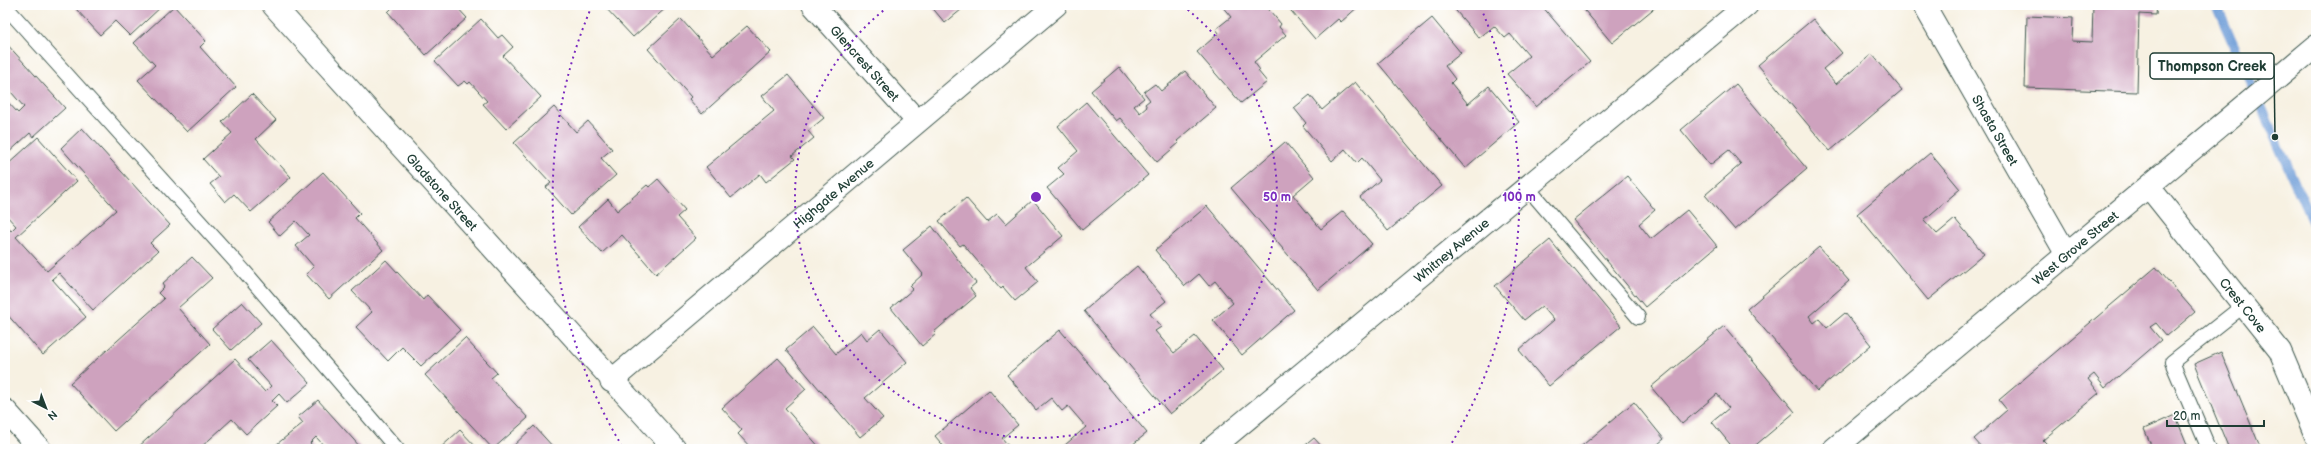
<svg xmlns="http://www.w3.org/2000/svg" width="2321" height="454" viewBox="0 0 2321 454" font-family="'Balsamiq Sans',sans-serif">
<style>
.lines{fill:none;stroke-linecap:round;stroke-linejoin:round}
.stream{stroke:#6e9dd7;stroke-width:10}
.building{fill:#cea2be}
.lane-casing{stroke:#3f584e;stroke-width:16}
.street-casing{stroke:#3f584e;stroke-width:24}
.primary-casing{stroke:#3f584e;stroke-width:24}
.lane{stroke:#fff;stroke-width:14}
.street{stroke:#fff;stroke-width:22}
.primary{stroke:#fff;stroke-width:22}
.ring{fill:none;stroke:#7b2cbf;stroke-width:2;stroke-dasharray:2 4}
.labels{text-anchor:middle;stroke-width:3;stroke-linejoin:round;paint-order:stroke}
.street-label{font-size:13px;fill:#1f3d34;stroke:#fff}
.centre{fill:#7b2cbf;stroke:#fff;stroke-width:2}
.ring-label{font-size:12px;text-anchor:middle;font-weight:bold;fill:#7b2cbf;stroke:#fff;stroke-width:3;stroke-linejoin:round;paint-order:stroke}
.leader{fill:none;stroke:#1f3d34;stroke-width:1.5}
.callout-dot{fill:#1f3d34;stroke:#fff;stroke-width:1.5}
.callout{fill:#fff;stroke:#1f3d34;stroke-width:1.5}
.callout-label{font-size:14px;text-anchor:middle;font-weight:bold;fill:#1f3d34}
</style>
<rect width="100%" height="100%" fill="#fff"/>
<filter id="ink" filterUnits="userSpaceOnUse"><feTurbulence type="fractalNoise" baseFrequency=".025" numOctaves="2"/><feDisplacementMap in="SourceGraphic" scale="8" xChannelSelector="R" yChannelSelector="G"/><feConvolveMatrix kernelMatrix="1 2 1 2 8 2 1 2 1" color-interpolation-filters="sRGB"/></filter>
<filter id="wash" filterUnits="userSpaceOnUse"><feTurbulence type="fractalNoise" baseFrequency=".012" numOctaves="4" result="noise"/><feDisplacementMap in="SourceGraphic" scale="16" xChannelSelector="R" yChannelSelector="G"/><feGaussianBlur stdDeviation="0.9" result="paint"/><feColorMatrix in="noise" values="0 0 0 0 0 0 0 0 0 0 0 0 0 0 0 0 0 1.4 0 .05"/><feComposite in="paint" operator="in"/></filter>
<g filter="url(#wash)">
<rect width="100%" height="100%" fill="#f7f1e2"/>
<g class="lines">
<path class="stream" d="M2216 5 2316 230"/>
</g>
<g id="blocks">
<path class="building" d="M80 5H163L130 36 115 21 100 35 76 9Z
M391 5H455L467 18 426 55 388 12 393 7Z
M603 5H665L667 7 633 37Z
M930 5H967L945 23Z
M1221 5H1265L1281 24 1279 27 1286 35 1254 62 1260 70 1258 71 1267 82 1241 103 1197 52 1219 33 1216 29 1231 17Z
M1286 5H1360L1341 22 1338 19 1315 39Z
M1451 5H1541L1590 62 1536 107 1507 74 1529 56 1510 34 1505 38 1494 26 1479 38Z
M1580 5H1658L1612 43Z
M2093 5H2157L2156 15 2139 14 2137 92 2025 88 2027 16 2073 18 2072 41 2092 42Z
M174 6 206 41 200 47 236 87 187 132 138 80 155 65 134 43Z
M1432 18 1461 53 1445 66 1455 79 1451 83 1468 104 1489 86 1519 122 1465 168 1378 63Z
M481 19 498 38 502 35 513 47 503 56 541 97 506 129 483 104 487 101 470 82 468 84 465 81 458 86 435 61Z
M681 19 713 55 747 26 771 52 702 114 689 99 691 97 648 49Z
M1813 19 1842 53 1823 69 1836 84 1872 54 1902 90 1830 151 1758 65Z
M5 42 65 108 33 137 30 133 5 156V99L18 113 24 107 5 85Z
M1119 67 1144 98 1134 106 1140 113 1147 107 1145 104 1150 100 1144 92 1155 84 1161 91 1185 71 1216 108 1177 141 1179 143 1157 162 1120 118 1116 121 1091 91Z
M788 75 824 118 808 131 814 138 792 156 795 159 766 182 760 174 731 198 706 167 774 111 762 96Z
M1355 82 1442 186 1388 231 1360 197 1380 180 1362 158 1357 163 1345 149 1332 161 1303 126 1306 123 1294 108 1310 95 1322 110Z
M1736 84 1807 169 1735 230 1705 195 1741 164 1729 150 1710 165 1681 130Z
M252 94 276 120 256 139 291 177 251 212 234 194 225 202 210 184 219 177 203 159 232 133 222 122Z
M1086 102 1148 175 1082 230 1047 188 1064 174 1058 168 1078 151 1058 126Z
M554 107 576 132 588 121 612 149 601 158 616 175 571 215 546 187 551 183 514 143Z
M82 128 170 225 150 243 158 251 93 310 59 273 52 279 86 317 43 355 5 312V224L11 231 16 226 5 214V167L38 137 77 181 16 237 47 271 116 210 61 148Z
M1285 142 1314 177 1293 195 1321 229 1343 211 1372 244 1318 290 1231 188Z
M1930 153 1960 189 1924 220 1937 234 1955 219 1984 254 1928 300 1857 214Z
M323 172 360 213 355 218 383 250 329 299 306 274 314 267 296 246 309 235 296 221 280 236 268 222Z
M1627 176 1655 210 1639 224 1651 239 1687 210 1717 246 1645 307 1573 220Z
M658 179 685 210 677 217 696 238 656 274 622 235 602 253 578 227 608 199 617 211 647 185 649 187Z
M966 198 987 222 997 214 1006 224 1033 200 1063 236 1026 267 1038 282 1015 301 1003 287 1001 289 963 244 960 246 939 221Z
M1207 206 1294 310 1242 355 1213 320 1233 303 1215 281 1209 286 1199 274 1185 286 1155 250Z
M932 226 976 283 970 288 976 296 934 332 936 334 922 346 891 308 913 289 910 286 923 274 903 250Z
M1550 240 1621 326 1549 386 1519 350 1554 320 1542 306 1524 320 1495 286Z
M1819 247 1849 281 1809 316 1814 323 1819 319 1827 328 1845 313 1871 345 1817 391 1747 309Z
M192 257 212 278 178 308 210 344 114 431 70 383 164 299 158 293 164 287 162 284Z
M386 260 423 300 427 295 460 330 421 366 402 347 388 361 356 327 372 312 352 291Z
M1137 266 1166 301 1150 314 1161 327 1155 331 1174 353 1195 336 1223 370 1170 414 1084 311Z
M2156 267 2195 312 2167 336 2156 323 2150 327 2161 340 2105 388 2094 374 2088 379 2099 393 2043 440 2047 444 2042 449H1983L1974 439 2007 410 1999 400Z
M242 302 261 323 231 350 212 329Z
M1724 326 1795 412 1751 449H1734L1712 422 1729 408 1717 394 1682 424 1651 387Z
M813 327 836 354 861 332 867 340 880 329 907 362 865 398 883 418 860 437 786 350Z
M1060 330 1147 433 1127 449H1068L1065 445 1086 427 1068 406 1062 411 1051 398 1036 410 1007 375Z
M465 338 497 373 491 378 528 418 493 449 425 375Z
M271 340 310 383 287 403 279 394 272 401 277 406 246 434 232 419 199 449H136L235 359 265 392 271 386 248 360Z
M2221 352 2261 449H2229L2194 364Z
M778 358 806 389 785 408 821 449H752L738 434 742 430 722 408Z
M989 390 1018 425 1002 438 1011 449H946L935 436Z
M318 400 362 449H327L316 437 310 443 315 449H274L278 445 277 444 303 423 298 417Z
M1634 402 1664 439 1652 449H1578Z
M2175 415 2189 449H2148L2152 447 2144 429Z
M534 426 555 449H510Z
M460 430 478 449H439Z
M1314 438 1324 449H1301Z"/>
</g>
</g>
<g filter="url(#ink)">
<use href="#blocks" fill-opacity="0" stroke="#3f584e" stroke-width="1"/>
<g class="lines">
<defs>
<path id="lane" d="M5 6 244 271 397 449
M1527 187 1638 317
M2209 449 2172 362 2243 306"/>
<g id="street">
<path id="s1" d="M273 5 675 449"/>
<path id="s2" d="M813 5 917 121"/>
<path id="s3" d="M1924 5 2067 255"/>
<path id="s4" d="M2149 187 2280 351 2316 436"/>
<path id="s5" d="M611 381 1056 5"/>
<path id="s6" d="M1211 449 1747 5"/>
<path id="s7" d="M1834 449 2316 46"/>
</g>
<path id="primary" d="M5 410 40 449"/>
</defs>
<use href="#lane" class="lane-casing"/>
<use href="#street" class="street-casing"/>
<use href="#primary" class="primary-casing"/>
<use href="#lane" class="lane"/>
<use href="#street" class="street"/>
<use href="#primary" class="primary"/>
</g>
</g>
<g class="ring">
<path d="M1183 6A241 241 0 1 1 889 6"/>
<path d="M622 446A483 483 0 0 1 591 8M1481 8A483 483 0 0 1 1450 446"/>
</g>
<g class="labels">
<g class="street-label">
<text dy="5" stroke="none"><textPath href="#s2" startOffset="78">Glencrest Street</textPath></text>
<text dy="5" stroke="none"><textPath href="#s3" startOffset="144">Shasta Street</textPath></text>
<text dy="5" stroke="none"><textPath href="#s5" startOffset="291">Highgate Avenue</textPath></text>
<text dy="5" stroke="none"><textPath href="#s1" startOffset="252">Gladstone Street</textPath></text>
<text dy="5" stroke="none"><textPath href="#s7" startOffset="314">West Grove Street</textPath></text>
<text dy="5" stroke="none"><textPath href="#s6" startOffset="312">Whitney Avenue</textPath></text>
<text dy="5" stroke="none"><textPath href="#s4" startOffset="151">Crest Cove</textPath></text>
</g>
</g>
<circle cx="1036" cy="197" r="6" class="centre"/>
<g class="ring-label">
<text x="1277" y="201">50 m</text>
<text x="1519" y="201">100 m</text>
</g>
<path class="leader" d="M2275 137L2274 66"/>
<circle class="callout-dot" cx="2275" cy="137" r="4"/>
<rect class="callout" x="2150" y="53" width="124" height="26" rx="4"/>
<g class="callout-label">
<text x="2212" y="71">Thompson Creek</text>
</g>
<rect width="2321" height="454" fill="none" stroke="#fff" stroke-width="20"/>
<g transform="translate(46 408) rotate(138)" stroke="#ffffff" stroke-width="3" paint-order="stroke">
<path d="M0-3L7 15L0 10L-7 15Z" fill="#1f3d34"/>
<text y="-6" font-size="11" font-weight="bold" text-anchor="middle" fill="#1f3d34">N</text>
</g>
<path d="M2167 420v6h97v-6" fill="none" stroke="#1f3d34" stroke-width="2"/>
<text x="2173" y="420" font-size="12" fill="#1f3d34" stroke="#ffffff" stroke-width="3" paint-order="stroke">20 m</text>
</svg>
